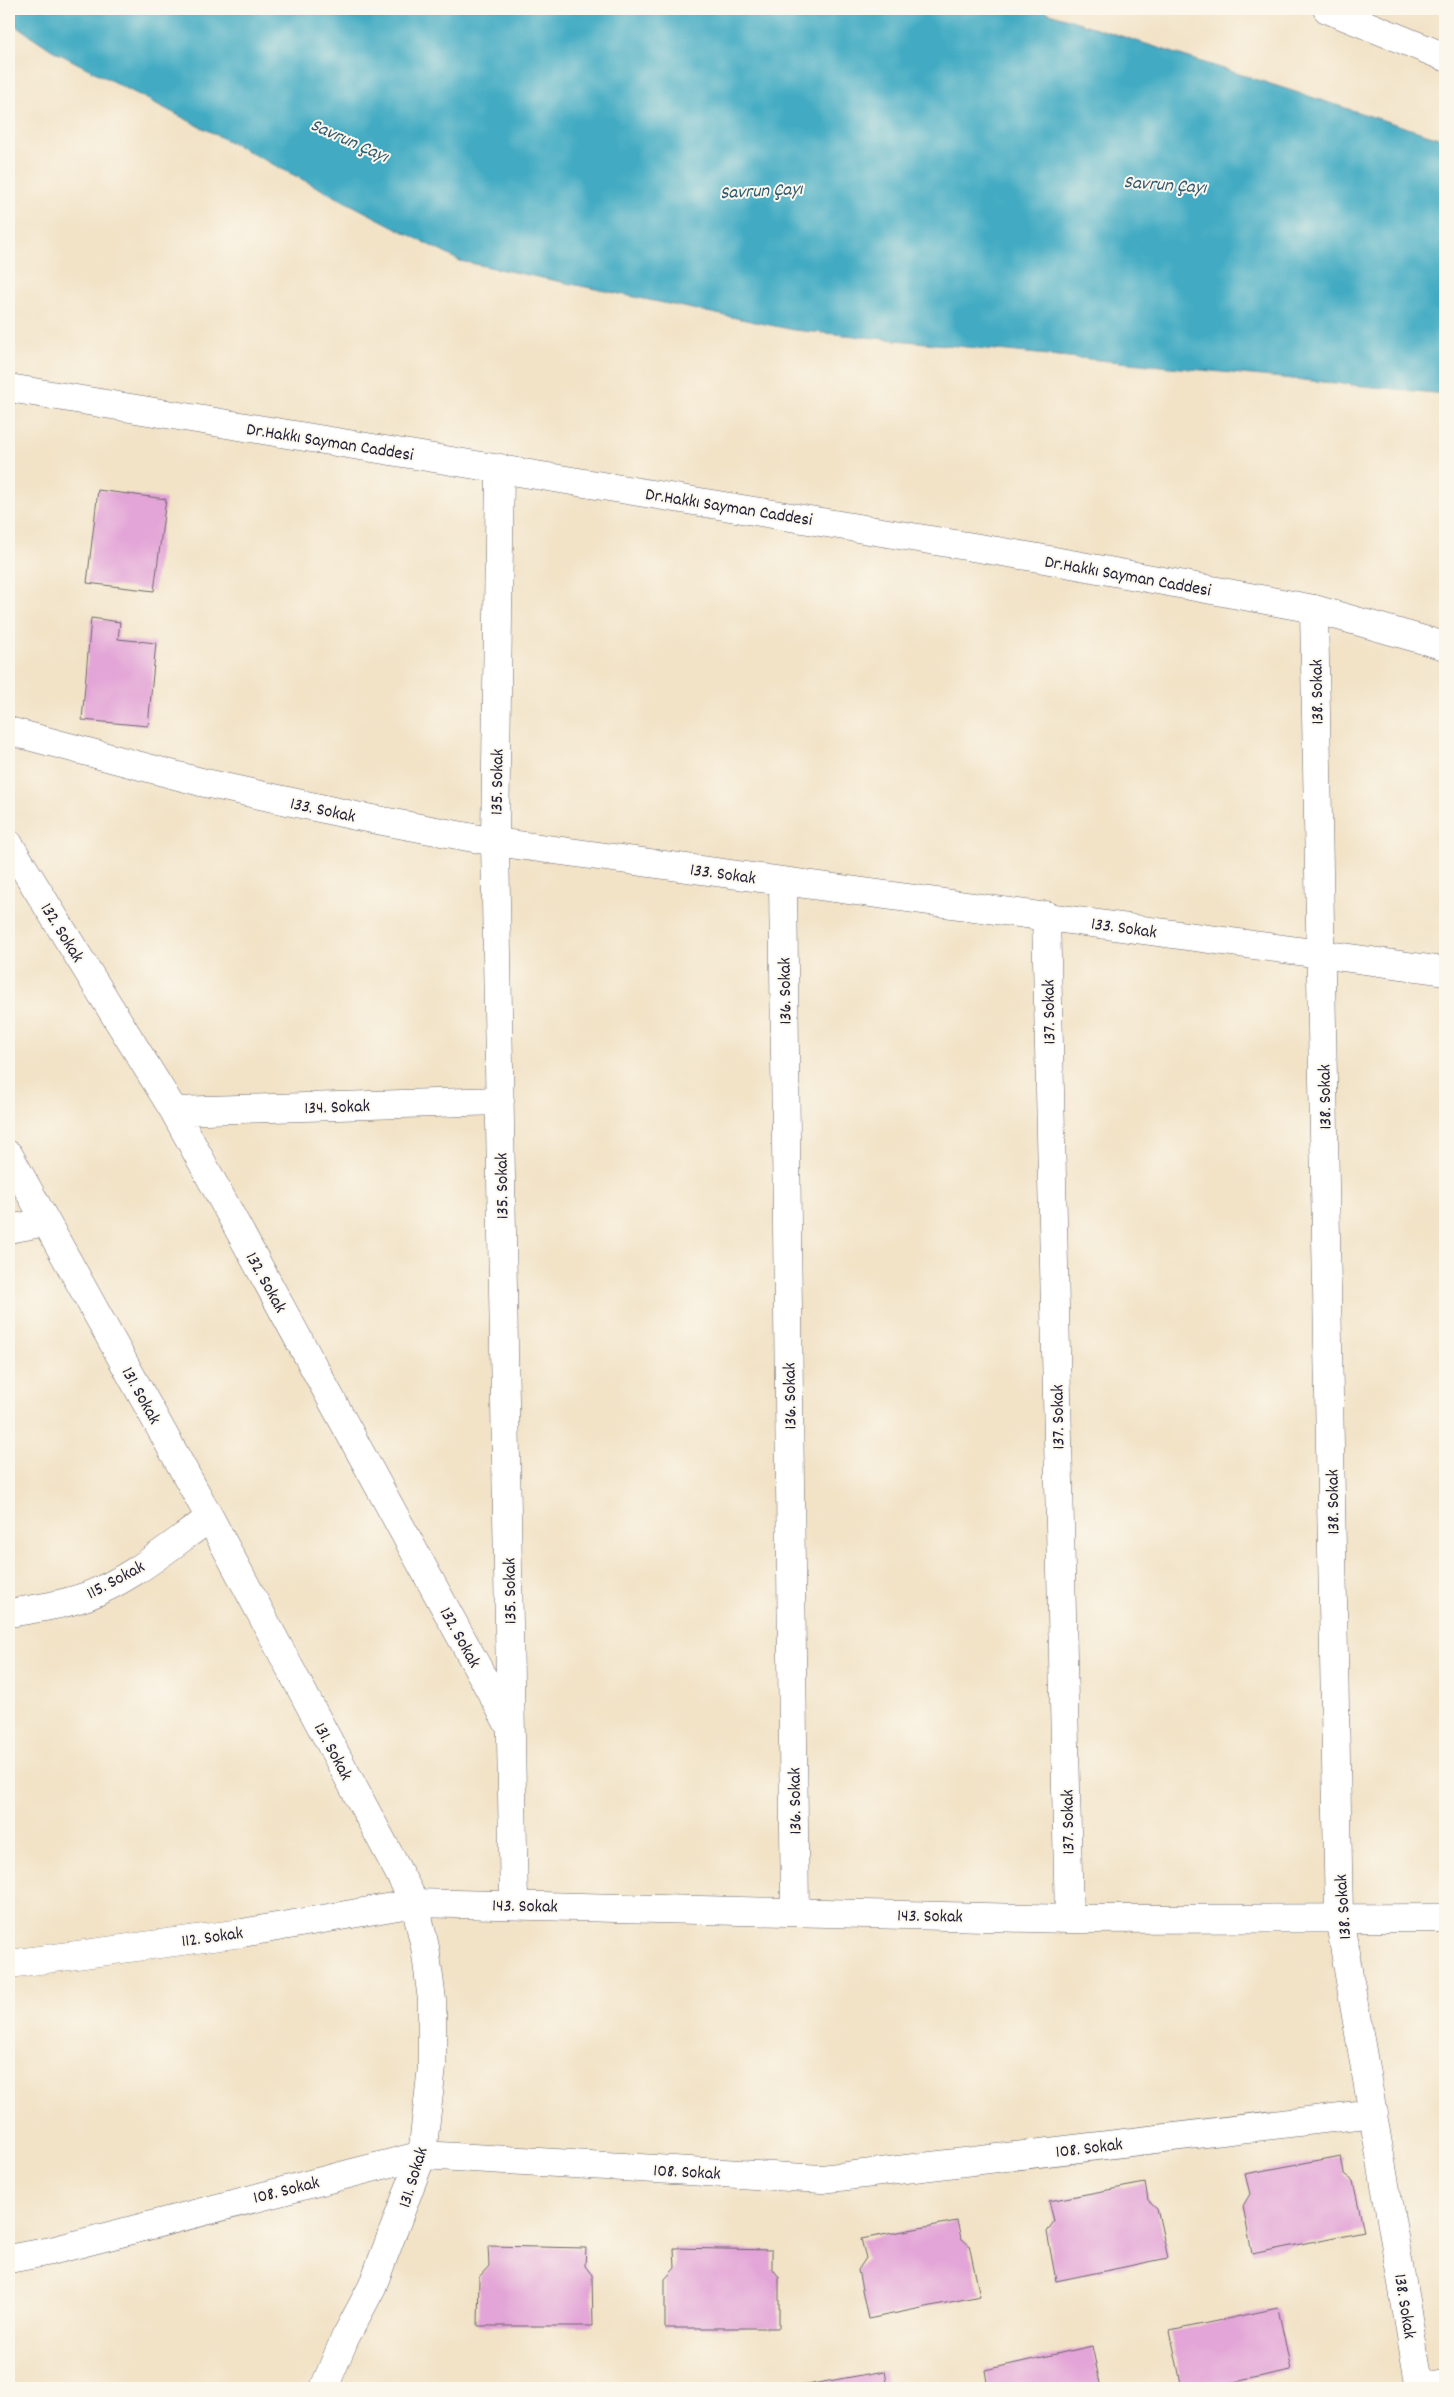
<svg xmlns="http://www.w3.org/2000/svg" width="1454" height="2397" viewBox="0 0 1454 2397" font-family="Dekko,sans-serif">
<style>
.water{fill:#43abc3;stroke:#32667f}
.building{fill:#e3a4d7}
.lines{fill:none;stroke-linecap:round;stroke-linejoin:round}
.minor-casing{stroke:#6b666c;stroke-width:29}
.tertiary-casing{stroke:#6b666c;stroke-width:29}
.minor{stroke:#fff;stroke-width:28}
.tertiary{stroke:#fff;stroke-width:28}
.labels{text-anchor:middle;stroke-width:4;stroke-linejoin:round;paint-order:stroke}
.street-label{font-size:18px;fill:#22223b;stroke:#fbf7ec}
.water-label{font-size:19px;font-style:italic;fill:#2f5971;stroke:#fbf7ec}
</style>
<rect width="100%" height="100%" fill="#fbf7ec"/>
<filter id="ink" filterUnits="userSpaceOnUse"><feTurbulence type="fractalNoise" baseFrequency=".02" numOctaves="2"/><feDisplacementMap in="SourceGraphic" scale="10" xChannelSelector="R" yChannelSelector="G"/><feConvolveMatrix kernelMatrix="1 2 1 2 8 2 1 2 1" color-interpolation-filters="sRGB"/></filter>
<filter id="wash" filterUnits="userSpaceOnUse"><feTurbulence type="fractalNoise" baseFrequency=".0096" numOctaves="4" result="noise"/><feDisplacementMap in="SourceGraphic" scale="20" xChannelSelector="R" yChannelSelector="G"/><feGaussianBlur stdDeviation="1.12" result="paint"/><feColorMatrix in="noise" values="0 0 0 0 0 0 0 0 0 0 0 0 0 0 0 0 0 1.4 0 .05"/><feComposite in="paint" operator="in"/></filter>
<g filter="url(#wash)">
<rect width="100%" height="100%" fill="#f2e3c7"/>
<path class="water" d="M9 9H1037L1445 140V394L794 330 460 261 52 50 9 21Z"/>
<g id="blocks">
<path class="building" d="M98 490 166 499 154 591 87 583Z
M91 618 120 622 118 639 156 643 148 726 82 720Z
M1341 2156 1344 2174 1353 2181 1364 2231 1252 2254 1243 2206 1250 2194 1245 2174Z
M1145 2183 1148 2200 1157 2208 1168 2258 1056 2281 1047 2232 1054 2221 1049 2201Z
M957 2221 961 2238 969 2245 980 2296 868 2319 858 2270 866 2258 861 2239Z
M488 2246 586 2248 585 2266 592 2275 593 2326H478L479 2277 489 2266Z
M674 2248 772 2250V2268L779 2277V2328H665V2279L675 2268Z
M1278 2308 1291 2370 1207 2388H1182L1170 2331Z
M1092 2346 1101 2388H988L985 2370Z
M885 2371 888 2388H795V2387Z"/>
</g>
</g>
<g filter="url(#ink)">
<use href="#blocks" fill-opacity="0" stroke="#6b666c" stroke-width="1"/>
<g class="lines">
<defs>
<path id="minor" d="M1327 9 1445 57
M500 468 495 842 514 1905
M1314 609 1339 1917 1420 2388
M9 731 201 782 356 816 495 842 1445 971
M9 844 174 1111 509 1725
M783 881 795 1912
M1046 915 1069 1919
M174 1111 500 1101
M9 1155 210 1518 415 1903 425 1947 432 2000V2067L422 2155 372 2287 345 2338 324 2388
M9 1229 46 1222
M9 1613C35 1609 62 1605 87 1596 132 1579 171 1545 210 1518
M9 1964 242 1933 415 1903 1069 1919 1445 1918
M9 2259 51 2251 422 2155 822 2179 1374 2113
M1423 2388 1445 2384"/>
<path id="tertiary" d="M9 388 1033 557 1314 609 1445 646"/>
</defs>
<use href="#minor" class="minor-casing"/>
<use href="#tertiary" class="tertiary-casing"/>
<use href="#minor" class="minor"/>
<use href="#tertiary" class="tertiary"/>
</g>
</g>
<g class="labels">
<g class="street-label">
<text transform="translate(330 441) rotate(9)" y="6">Dr.Hakkı Sayman Caddesi</text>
<text transform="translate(729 506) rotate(9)" y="6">Dr.Hakkı Sayman Caddesi</text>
<text transform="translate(1128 575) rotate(10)" y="6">Dr.Hakkı Sayman Caddesi</text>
<text transform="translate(1316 692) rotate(-91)" y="6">138. Sokak</text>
<text transform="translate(496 782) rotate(-89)" y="6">135. Sokak</text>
<text transform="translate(323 809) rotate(12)" y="6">133. Sokak</text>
<text transform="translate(723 873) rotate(8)" y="6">133. Sokak</text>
<text transform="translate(1124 927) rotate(8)" y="6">133. Sokak</text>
<text transform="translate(63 932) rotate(58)" y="6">132. Sokak</text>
<text transform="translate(784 991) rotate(-91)" y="6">136. Sokak</text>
<text transform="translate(1048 1012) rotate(-91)" y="6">137. Sokak</text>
<text transform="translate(1324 1097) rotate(-91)" y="6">138. Sokak</text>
<text transform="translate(337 1106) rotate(-2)" y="6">134. Sokak</text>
<text transform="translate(501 1186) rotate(-91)" y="6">135. Sokak</text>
<text transform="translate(267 1282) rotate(61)" y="6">132. Sokak</text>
<text transform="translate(142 1395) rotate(61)" y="6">131. Sokak</text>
<text transform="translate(789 1396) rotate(-91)" y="6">136. Sokak</text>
<text transform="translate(1057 1417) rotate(-91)" y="6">137. Sokak</text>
<text transform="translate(1332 1502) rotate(-91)" y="6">138. Sokak</text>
<text transform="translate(115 1579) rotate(-28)" y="6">115. Sokak</text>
<text transform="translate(509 1591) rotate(-91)" y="6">135. Sokak</text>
<text transform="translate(461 1637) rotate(61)" y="6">132. Sokak</text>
<text transform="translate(334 1751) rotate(62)" y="6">131. Sokak</text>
<text transform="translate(794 1801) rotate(-91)" y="6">136. Sokak</text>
<text transform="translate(1067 1822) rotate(-91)" y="6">137. Sokak</text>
<text transform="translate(525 1905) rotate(1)" y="6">143. Sokak</text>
<text transform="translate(1342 1907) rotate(-94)" y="6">138. Sokak</text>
<text transform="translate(930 1915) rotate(1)" y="6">143. Sokak</text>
<text transform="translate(212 1936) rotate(-8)" y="6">112. Sokak</text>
<text transform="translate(1089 2147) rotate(-7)" y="6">108. Sokak</text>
<text transform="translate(687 2171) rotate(3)" y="6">108. Sokak</text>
<text transform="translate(412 2177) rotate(-73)" y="6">131. Sokak</text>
<text transform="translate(286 2189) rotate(-14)" y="6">108. Sokak</text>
<text transform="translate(1406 2306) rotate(81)" y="6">138. Sokak</text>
</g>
<g class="water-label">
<text transform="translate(350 139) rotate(24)" y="7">Savrun Çayı</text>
<text transform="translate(1165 183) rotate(4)" y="7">Savrun Çayı</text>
<text transform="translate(761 189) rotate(-3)" y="7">Savrun Çayı</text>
</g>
</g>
<rect width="1454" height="2397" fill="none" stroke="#fbf7ec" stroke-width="30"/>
</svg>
